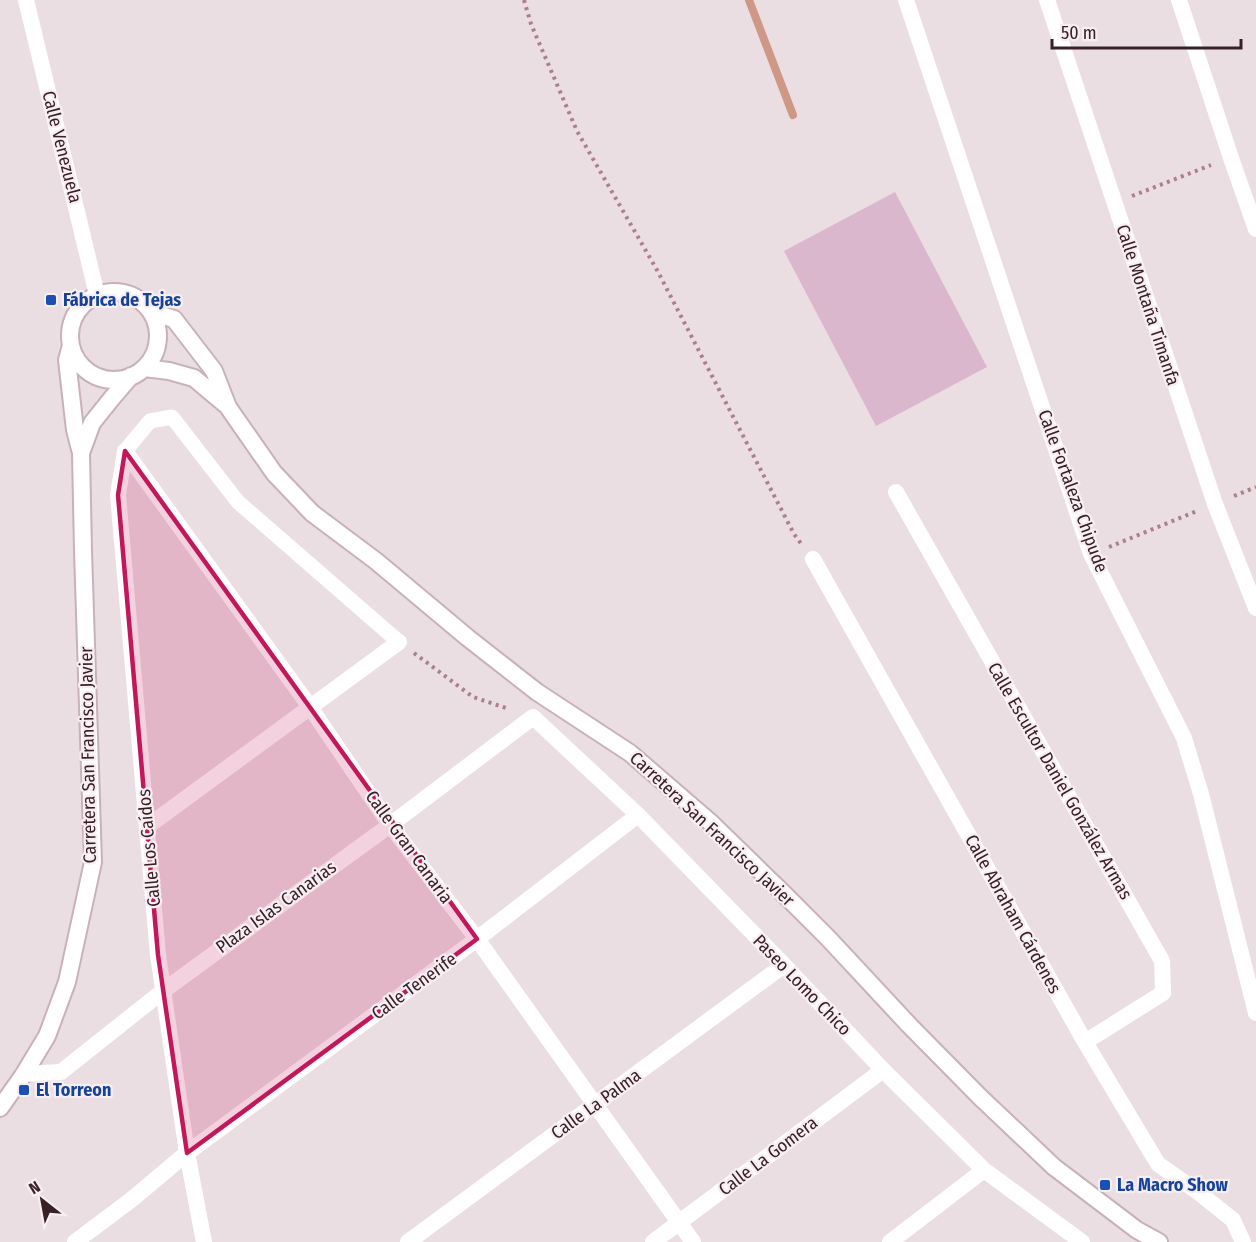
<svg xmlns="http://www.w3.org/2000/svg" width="1256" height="1242" viewBox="0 0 1256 1242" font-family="'Fira Sans Condensed',sans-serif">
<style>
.green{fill:#dbb7ce}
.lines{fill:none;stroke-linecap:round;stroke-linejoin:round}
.stream{stroke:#cf9786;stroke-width:8}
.secondary-casing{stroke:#c9b1b8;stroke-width:20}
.path{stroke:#ad7f89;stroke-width:4;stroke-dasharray:3 4.5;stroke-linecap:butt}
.service{stroke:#fff;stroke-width:15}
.minor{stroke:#fff;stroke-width:16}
.secondary{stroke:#fff;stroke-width:16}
.marked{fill:#c2185b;fill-opacity:0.2;stroke:#c2185b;stroke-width:4.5;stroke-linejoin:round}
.transit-dot{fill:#1a4fb4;stroke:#f6eef2;stroke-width:2}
.labels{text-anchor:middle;stroke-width:4.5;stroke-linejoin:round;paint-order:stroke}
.street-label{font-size:18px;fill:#392024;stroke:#f6eef2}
.transit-label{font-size:18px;font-weight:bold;fill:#164399;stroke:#f6eef2;text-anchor:start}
</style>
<rect width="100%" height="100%" fill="#eadee2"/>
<path class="green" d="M895 192 987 367 876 426 784 251Z"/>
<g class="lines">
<path class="stream" d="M749 0 793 115"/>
<defs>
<path id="secondary" d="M70 336a44 44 0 1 1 88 0a44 44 0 1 1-88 0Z
M151 312 174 319 214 371 228 407 274 473 312 513 376 561 468 638 537 692 630 753 710 822 783 893 828 938 909 1025 980 1097 1054 1167 1137 1230 1159 1242
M144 368 169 371 194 378 225 404
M81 453 92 423 112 398 131 376
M0 1108 24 1074 47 1036 67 982 93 862 83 551 81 453 75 430 67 360 71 345"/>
</defs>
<use href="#secondary" class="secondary-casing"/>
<path class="path" d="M524 0 531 24 577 131 657 270 794 534 802 545
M1132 196 1211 165
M1234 496 1256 487
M1109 547 1197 511
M414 653 473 697 509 709"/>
<path class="service" d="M125 451 150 421 172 417 238 502 399 642"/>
<path class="minor" d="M26 0 97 295
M906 0 1091 554 1184 738 1201 794 1256 1013
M1047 0 1215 504 1256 608
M1179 0 1231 158 1256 229
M125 451 310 707 390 825 477 939 693 1242
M125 451 118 495 158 955 187 1153 204 1242
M896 492 1162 961 1163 993 1085 1042
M813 559 1085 1042 1158 1164 1198 1192 1233 1220 1243 1242
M148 826 399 642
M24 1074 61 1072 163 991 390 825 533 717 638 815 784 965 883 1070 984 1170 1082 1242
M75 1242 131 1200 187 1153 477 939 638 815
M408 1242 784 965
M653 1242 883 1070
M890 1242 984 1170"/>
<use href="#secondary" class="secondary"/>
</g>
<path class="marked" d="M125 451 477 939 187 1153 158 955 118 495Z"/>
<g class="transit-dot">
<rect x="45" y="294" width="12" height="12" rx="3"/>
<rect x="18" y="1084" width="12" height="12" rx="3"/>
<rect x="1099" y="1179" width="12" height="12" rx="3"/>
</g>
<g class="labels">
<g class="street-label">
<text transform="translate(62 147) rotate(76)" y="6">Calle Venezuela</text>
<text transform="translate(1148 305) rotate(72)" y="6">Calle Montaña Timanfa</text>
<text transform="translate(1073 491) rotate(70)" y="6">Calle Fortaleza Chipude</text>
<text transform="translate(88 755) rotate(-91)" y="6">Carretera San Francisco Javier</text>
<text transform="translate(1060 781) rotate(60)" y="6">Calle Escultor Daniel González Armas</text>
<text transform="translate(712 829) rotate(43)" y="6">Carretera San Francisco Javier</text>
<text transform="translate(409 847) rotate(54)" y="6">Calle Gran Canaria</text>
<text transform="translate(149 848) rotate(-95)" y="6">Calle Los Caídos</text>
<text transform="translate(276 907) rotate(-36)" y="6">Plaza Islas Canarias</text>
<text transform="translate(1013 914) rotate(61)" y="6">Calle Abraham Cárdenes</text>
<text transform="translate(802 985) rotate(46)" y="6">Paseo Lomo Chico</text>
<text transform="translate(414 986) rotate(-36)" y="6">Calle Tenerife</text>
<text transform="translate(596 1104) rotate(-36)" y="6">Calle La Palma</text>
<text transform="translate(768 1156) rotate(-37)" y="6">Calle La Gomera</text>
</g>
<g class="transit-label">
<text x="63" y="306">Fábrica de Tejas</text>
<text x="36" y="1096">El Torreon</text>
<text x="1117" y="1191">La Macro Show</text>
</g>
</g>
<g transform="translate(42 1200) rotate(329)" stroke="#f6eef2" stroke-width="4.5" paint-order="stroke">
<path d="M0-4.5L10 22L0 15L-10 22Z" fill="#392024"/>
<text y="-9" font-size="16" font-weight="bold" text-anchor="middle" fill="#392024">N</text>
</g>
<path d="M1052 39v9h189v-9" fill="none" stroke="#392024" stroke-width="3"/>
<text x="1061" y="39" font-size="18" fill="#392024" stroke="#f6eef2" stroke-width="4.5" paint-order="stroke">50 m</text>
</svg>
